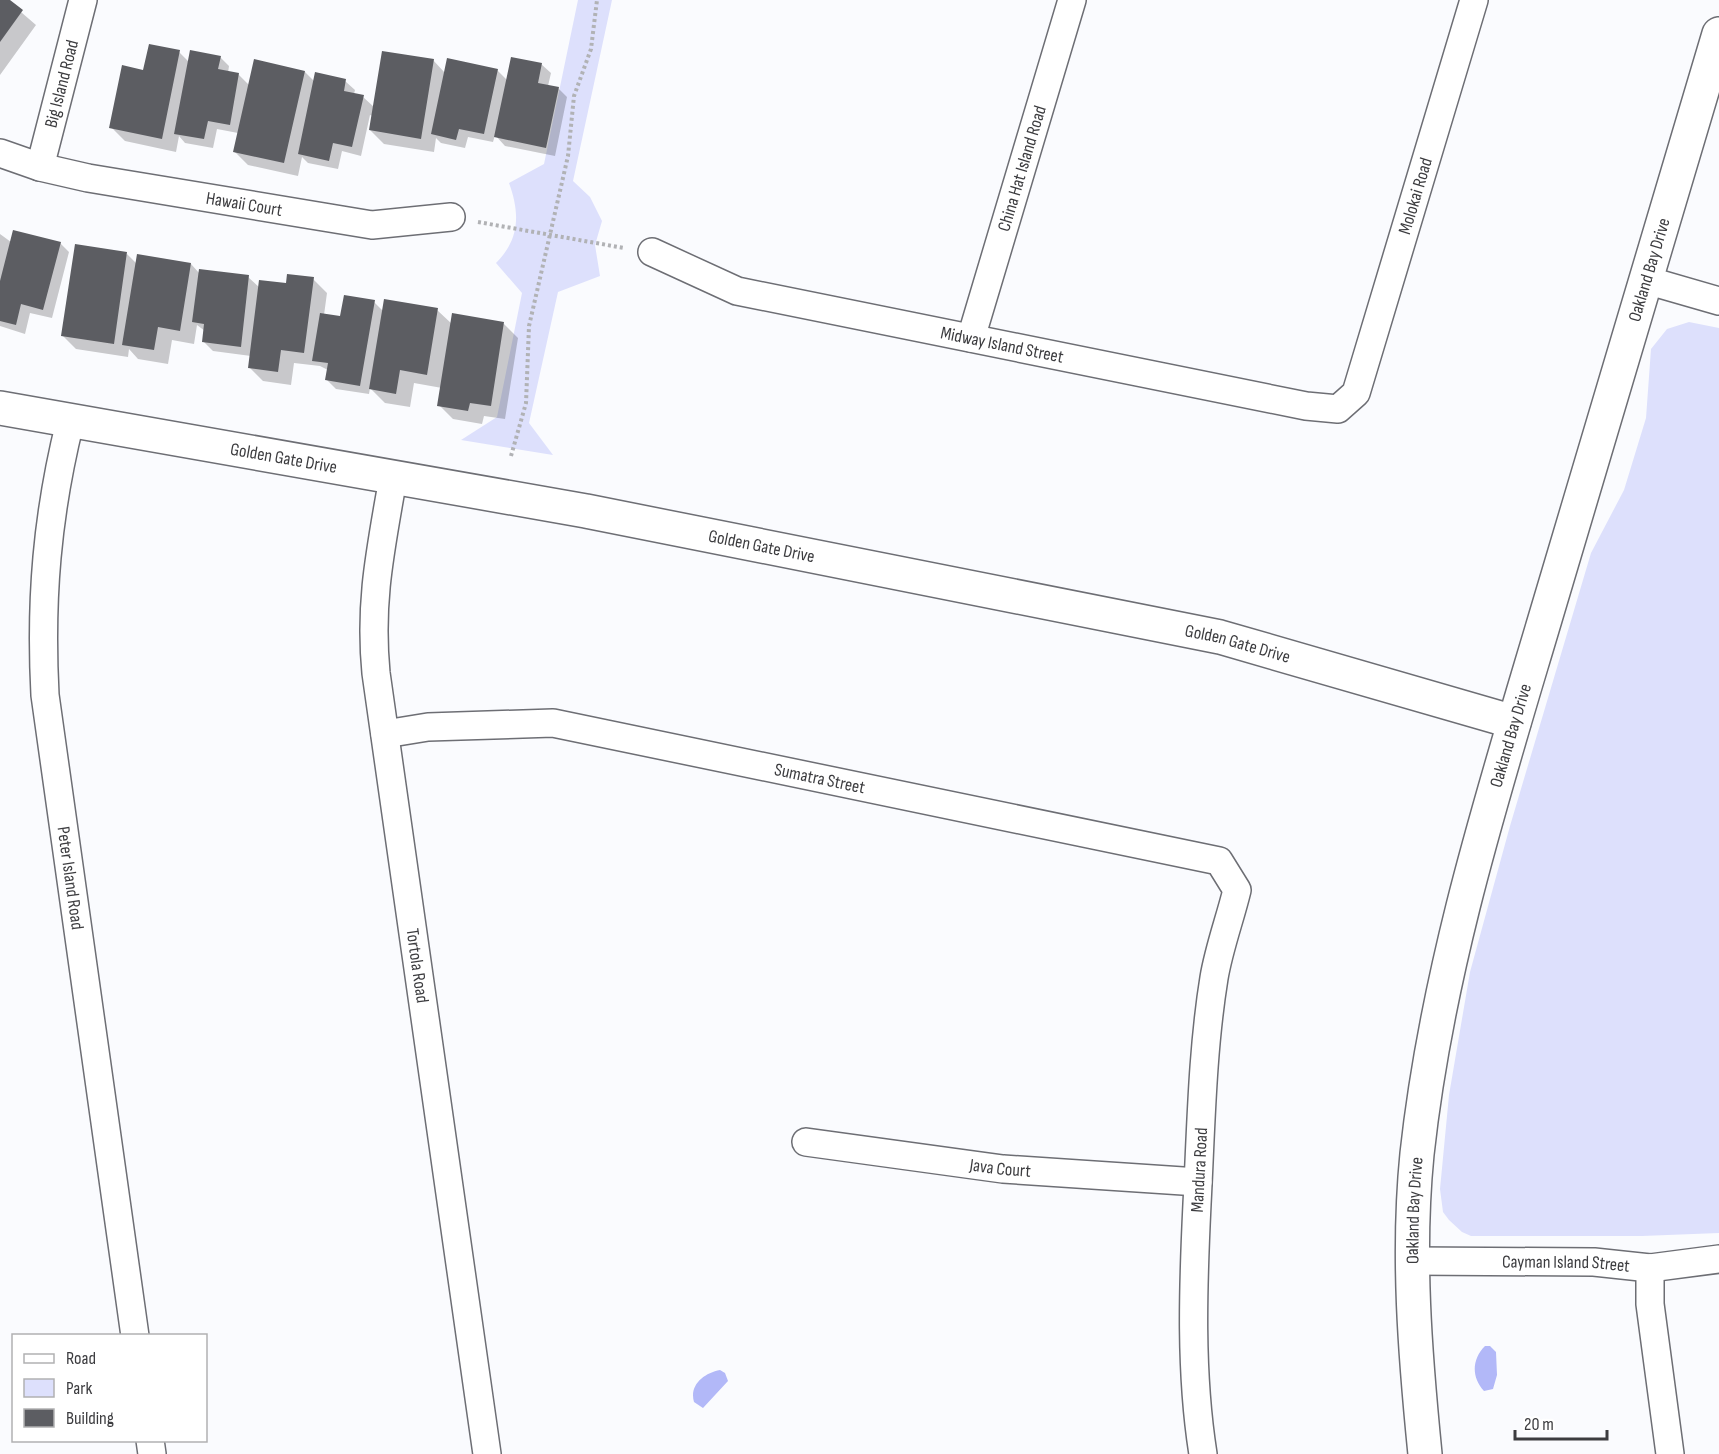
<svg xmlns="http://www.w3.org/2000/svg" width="1719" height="1454" viewBox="0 0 1719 1454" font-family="'Sofia Sans Condensed',sans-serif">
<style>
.green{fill:#dde0fc}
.water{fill:#b2b8f8}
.shadow{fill:#0003}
.building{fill:#5c5d62}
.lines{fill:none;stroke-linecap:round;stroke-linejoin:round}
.minor-casing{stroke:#6d6e74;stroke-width:30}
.tertiary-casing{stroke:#6d6e74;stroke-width:36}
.path{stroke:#b1b2b5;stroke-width:4;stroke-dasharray:3 3;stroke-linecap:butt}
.minor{stroke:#fff;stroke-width:27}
.tertiary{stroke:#fff;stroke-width:33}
.labels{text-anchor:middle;stroke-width:6;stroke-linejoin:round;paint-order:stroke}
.street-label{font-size:18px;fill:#3c3c3f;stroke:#fff}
</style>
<rect width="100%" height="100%" fill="#fafbfe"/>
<path class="green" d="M578 0H612L573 181 590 197 602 221 595 245 600 276 558 292 529 423 553 455 461 440 497 417 522 293 496 263C520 239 520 213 509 183L544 164Z
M1689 322 1719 328V1233L1642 1236H1471L1462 1232 1449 1220 1443 1212 1440 1189 1449 1095 1470 972 1510 826 1591 553 1624 490 1646 418 1651 349 1667 329Z"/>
<path class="water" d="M1485 1346H1490L1496 1352 1497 1375 1493 1389 1484 1391C1471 1377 1472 1359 1485 1346Z
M720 1370 725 1373 728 1381 703 1408 694 1402C689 1385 704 1373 720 1370Z"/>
<path class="shadow" d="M0 0H7L36 25 0 75Z
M179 52 189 62 220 57 229 66 228 73 238 74 249 85 305 72 315 82 345 81 355 90 354 94 363 97 374 107 433 60 445 73 497 70 508 81 541 64 551 73 548 86 558 88 567 97 555 156 505 146 495 135 493 142 468 137 465 148 441 143 436 138 434 152 384 144 370 130 373 116 370 115 361 156 342 151 338 169 308 163 302 157 298 176 248 165 234 151 238 133 217 129 213 148 185 143 179 136 176 152 125 141 111 127 144 71Z
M0 234 11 242 60 243 69 252 52 318 30 313 25 334 0 326Z
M127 254 137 264H191L200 274 248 277 260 288 313 279 327 293 324 315 342 318 374 302 384 312 437 310 452 324 453 315 504 324 518 338 505 419 484 416 482 424 453 419 439 405 442 388 414 383 410 407 385 403 370 388 369 394 336 389 327 380 328 370 320 366 294 363 291 385 263 381 249 367 251 356 213 351 203 341 205 331 197 325 194 344 172 340 168 364 138 359 129 349 128 357 76 349 62 335Z"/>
<path class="building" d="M0 0H10L23 10 0 42Z
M149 44 180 50 162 139 109 128 122 65 143 70Z
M190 50 221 56 218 69 239 73 230 125 208 121 204 139 174 134Z
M382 51 434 59 421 139 369 130Z
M511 57 542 63 538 83 559 87 546 148 494 137Z
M447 58 498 69 484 134 459 129 456 140 431 134Z
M254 59 305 71 284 163 233 152Z
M315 72 346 79 344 91 364 95 352 147 333 143 329 161 298 154Z
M13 230 61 242 43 310 21 304 16 325 0 321V281Z
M75 244 127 252 114 344 61 336Z
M137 254 191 263 180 331 158 327 154 350 122 345Z
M199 269 249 275 241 347 202 342 204 324 192 322Z
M287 274 314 277 304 353 281 350 278 372 248 368 259 280 286 283Z
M344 295 375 300 360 386 325 380 328 363 312 361 320 313 340 316Z
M384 299 438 308 427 375 400 370 396 394 369 389Z
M452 313 504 322 491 406 470 403 468 411 437 406Z"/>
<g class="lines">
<defs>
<g id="minor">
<path id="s1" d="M0 153 40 167 88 178 372 225 451 217"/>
<path id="s2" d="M40 167 83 0"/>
<path id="s3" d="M652 252 737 291 1306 406 1338 409 1356 393 1474 0"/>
<path d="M1646 280 1719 301"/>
<path id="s4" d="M971 338 1072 0"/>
<path id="s5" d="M70 422C47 515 40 599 45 695L135 1336"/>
<path id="s6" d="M393 478C381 548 369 601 376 673L487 1454"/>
<path id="s7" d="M385 734 428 727 553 723 1219 861 1237 890C1230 919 1219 948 1214 978 1202 1052 1201 1129 1197 1204 1193 1287 1190 1372 1203 1454"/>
<path id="s8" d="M806 1142 1003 1169 1198 1182"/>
<path id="s9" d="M1412 1261 1594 1262 1650 1268 1719 1259"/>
<path d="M1650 1268V1304L1670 1454"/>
<path d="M150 1440 152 1454"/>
</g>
<g id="tertiary">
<path id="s10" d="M0 408 586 511 1220 637 1514 722"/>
<path id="s11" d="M1425 1454C1415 1354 1407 1254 1417 1154 1437 970 1493 794 1545 619 1603 424 1661 229 1719 34"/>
</g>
</defs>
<use href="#minor" class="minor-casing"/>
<use href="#tertiary" class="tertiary-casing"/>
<path class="path" d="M478 222 624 248
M511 456 526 403 529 326 568 156 574 96 591 49 597 0"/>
<use href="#minor" class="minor"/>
<use href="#tertiary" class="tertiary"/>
</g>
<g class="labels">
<g class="street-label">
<text dy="6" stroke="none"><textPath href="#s2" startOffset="86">Big Island Road</textPath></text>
<text dy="6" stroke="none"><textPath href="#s4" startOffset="177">China Hat Island Road</textPath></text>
<text dy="6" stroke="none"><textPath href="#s3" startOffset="936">Molokai Road</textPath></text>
<text dy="6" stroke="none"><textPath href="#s1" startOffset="250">Hawaii Court</textPath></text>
<text dy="6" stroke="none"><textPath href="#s11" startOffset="1216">Oakland Bay Drive</textPath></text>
<text dy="6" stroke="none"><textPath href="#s3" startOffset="364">Midway Island Street</textPath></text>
<text dy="6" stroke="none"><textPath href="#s10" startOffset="288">Golden Gate Drive</textPath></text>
<text dy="6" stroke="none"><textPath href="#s10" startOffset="774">Golden Gate Drive</textPath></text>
<text dy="6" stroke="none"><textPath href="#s10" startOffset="1260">Golden Gate Drive</textPath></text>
<text dy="6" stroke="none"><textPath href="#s11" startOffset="730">Oakland Bay Drive</textPath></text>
<text dy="6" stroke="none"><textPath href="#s7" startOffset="441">Sumatra Street</textPath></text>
<text dy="6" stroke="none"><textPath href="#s5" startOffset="460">Peter Island Road</textPath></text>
<text dy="6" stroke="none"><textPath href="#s6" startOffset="492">Tortola Road</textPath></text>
<text dy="6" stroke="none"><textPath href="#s8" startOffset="196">Java Court</textPath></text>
<text transform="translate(1199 1170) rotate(-87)" y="6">Mandura Road</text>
<text dy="6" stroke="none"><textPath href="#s11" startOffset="244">Oakland Bay Drive</textPath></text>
<text dy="6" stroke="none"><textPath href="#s9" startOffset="154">Cayman Island Street</textPath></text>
</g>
</g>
<rect x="12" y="1334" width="195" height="108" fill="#ffffff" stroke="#b1b1b2" stroke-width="1.5"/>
<rect x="24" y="1354" width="30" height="9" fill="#ffffff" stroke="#b1b1b2" stroke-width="1.5"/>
<text x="66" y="1364" font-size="18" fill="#3c3c3f">Road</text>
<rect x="24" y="1379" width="30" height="18" fill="#dde0fc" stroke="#b1b1b2" stroke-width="1.5"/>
<text x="66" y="1394" font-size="18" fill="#3c3c3f">Park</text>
<rect x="24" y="1409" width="30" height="18" fill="#5c5d62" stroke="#b1b1b2" stroke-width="1.5"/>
<text x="66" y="1424" font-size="18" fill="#3c3c3f">Building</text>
<path d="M1515 1430v9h92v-9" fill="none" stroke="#3c3c3f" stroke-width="3"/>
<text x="1524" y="1430" font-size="18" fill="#3c3c3f" stroke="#ffffff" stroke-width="4.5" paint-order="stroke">20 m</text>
</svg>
